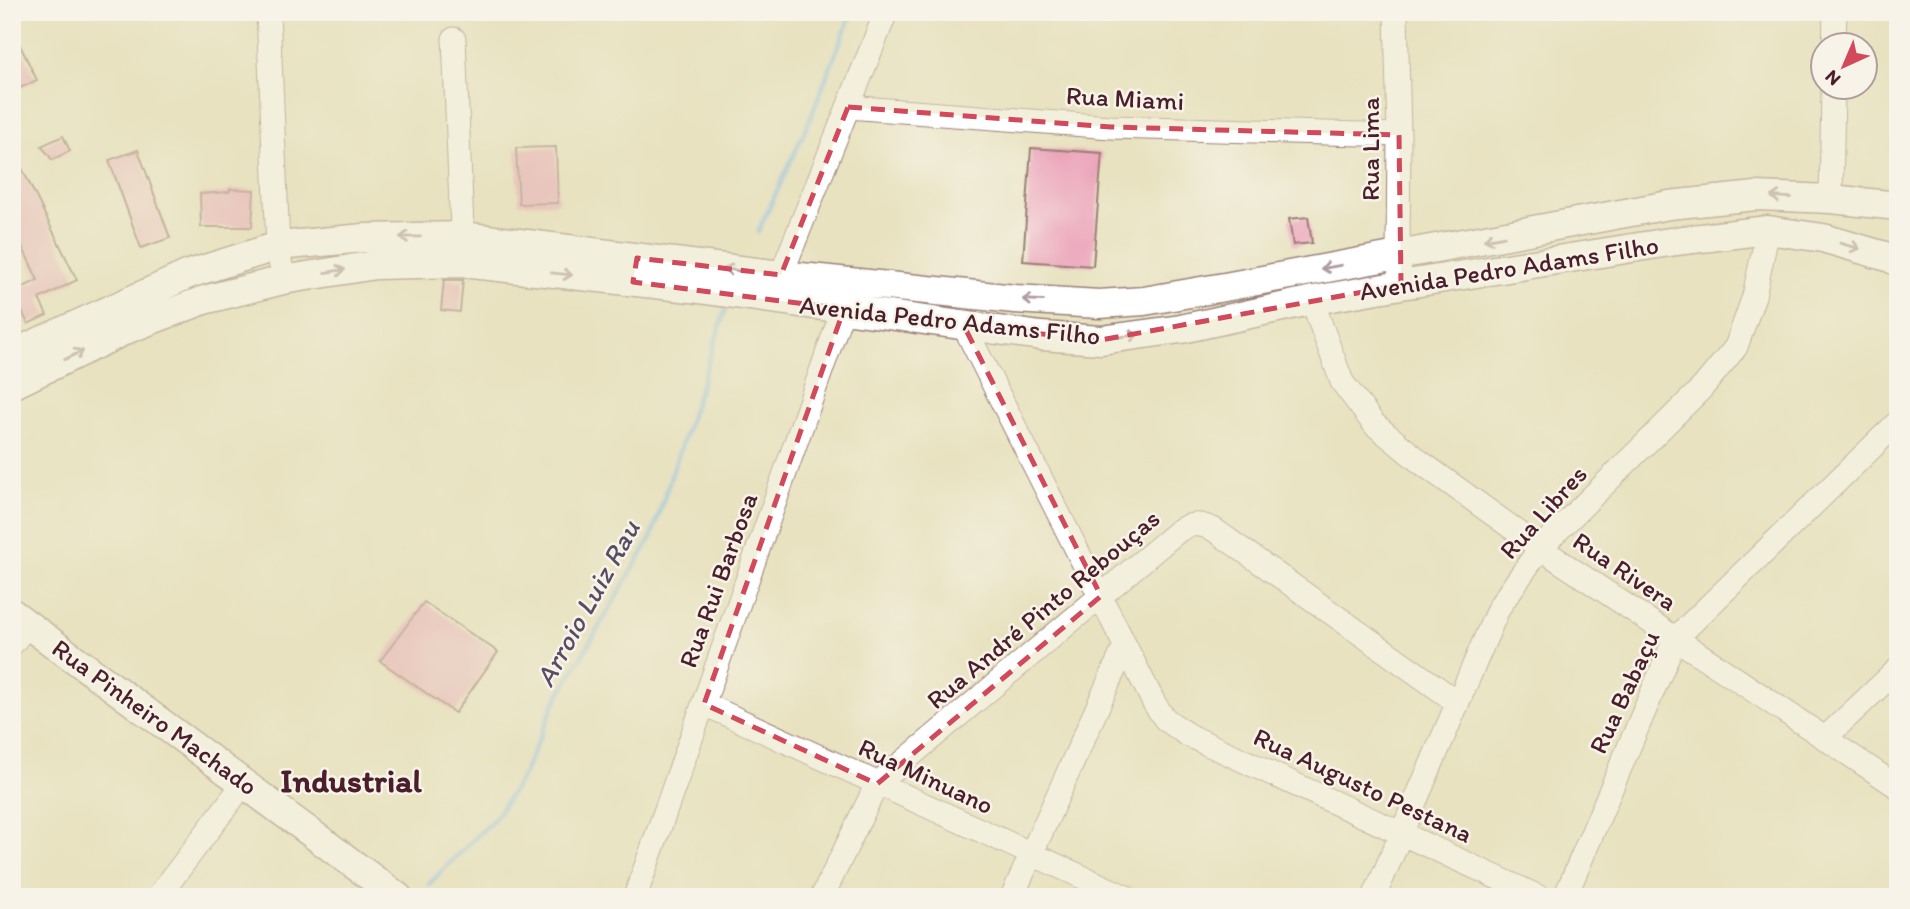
<svg xmlns="http://www.w3.org/2000/svg" width="1910" height="909" viewBox="0 0 1910 909" font-family="Itim,sans-serif">
<style>
.lines{fill:none;stroke-linecap:round;stroke-linejoin:round}
.stream{stroke:#77b9ec;stroke-width:4.5}
.building{fill:#eca4bb}
.minor-casing{stroke:#998076;stroke-width:25}
.major-casing{stroke:#998076;stroke-width:31}
.minor{stroke:#fff;stroke-width:23}
.major{stroke:#fff;stroke-width:28}
.oneway{stroke:#ae9aa0}
.marked{fill:none;stroke:#d1495b;stroke-width:5;stroke-dasharray:14 9;stroke-linejoin:round}
.labels{text-anchor:middle;stroke-width:5;stroke-linejoin:round;paint-order:stroke}
.street-label{font-size:26px;fill:#4a1f2b;stroke:#f7f3e8}
.water-label{font-size:28px;font-style:italic;fill:#584d65;stroke:#f7f3e8}
.district-label{font-size:33px;font-weight:bold;fill:#4a1f2b;stroke:#f7f3e8}
</style>
<rect width="100%" height="100%" fill="#f7f3e8"/>
<filter id="ink" filterUnits="userSpaceOnUse"><feTurbulence type="fractalNoise" baseFrequency=".0143" numOctaves="2"/><feDisplacementMap in="SourceGraphic" scale="14" xChannelSelector="R" yChannelSelector="G"/><feConvolveMatrix kernelMatrix="1 2 1 2 8 2 1 2 1" color-interpolation-filters="sRGB"/></filter>
<filter id="wash" filterUnits="userSpaceOnUse"><feTurbulence type="fractalNoise" baseFrequency=".00686" numOctaves="4" result="noise"/><feDisplacementMap in="SourceGraphic" scale="28" xChannelSelector="R" yChannelSelector="G"/><feGaussianBlur stdDeviation="1.57" result="paint"/><feColorMatrix in="noise" values="0 0 0 0 0 0 0 0 0 0 0 0 0 0 0 0 0 1.4 0 .05"/><feComposite in="paint" operator="in"/></filter>
<g filter="url(#wash)">
<rect width="100%" height="100%" fill="#e8e2c0"/>
<g class="lines">
<path class="stream" d="M758 232 808 124 852 12
M429 884 495 818 522 777 555 702 651 538 725 311"/>
</g>
<g id="blocks">
<path class="building" d="M12 29 37 80 12 92Z
M63 136 70 151 52 160 48 154 41 146Z
M556 147 558 203 519 204 516 148Z
M12 148 77 280 39 299 47 315 28 324 13 292 38 280 12 225Z
M1031 148 1102 153 1093 266 1023 261Z
M138 150 170 238 141 248 109 160Z
M230 189 254 190 252 227H201L200 194 229 192Z
M1308 217 1312 243 1293 245 1289 219Z
M444 280H463L460 312 441 310Z
M424 602 498 652 455 713 380 661Z"/>
</g>
</g>
<g filter="url(#ink)">
<use href="#blocks" fill-opacity="0" stroke="#998076" stroke-width="2"/>
<g class="lines">
<defs>
<path id="minor" d="M268 12 278 246 283 280
M1396 12 1399 135 1398 255 1401 285
M454 39 463 253
M1834 46 1835 12
M848 107 1111 127 1399 135
M1831 199 1833 88
M777 289 781 275 886 12
M1314 300 1318 317 1342 382 1374 424 1419 461 1540 548 1898 787
M964 326 1154 703 1165 719 1188 735 1539 897
M12 644 28 624
M704 704 1126 897
M1825 738 1898 669
M158 897 244 783
M635 897 848 295
M822 897 877 784 1178 531C1191 523 1199 523 1213 529L1457 702
M1012 897 1125 646
M1374 897 1499 607 1540 548 1702 388 1736 347 1754 296 1768 230
M1565 897 1675 639 1898 422"/>
<path id="major" d="M12 354 189 274 278 246 364 238 463 236 781 275 1015 299 1099 304 1144 301 1230 286 1669 205 1756 196 1831 199 1898 206
M12 385 128 329 204 300 283 280 375 265 462 263 691 288 1041 336 1101 340 1181 329 1314 300 1401 285 1676 241 1768 230 1823 238 1888 257 1898 262
M12 613 398 897"/>
</defs>
<use href="#minor" class="minor-casing"/>
<use href="#major" class="major-casing"/>
<use href="#minor" class="minor"/>
<use href="#major" class="major"/>
</g>
<defs><path id="oneway-shaft" d="M-6 0H5M1.5-3L5.5 0L1.5 3" fill="none" stroke-width="1.6" stroke-linecap="round" stroke-linejoin="round" transform="scale(1.75)"/></defs>
<g class="oneway">
<use href="#oneway-shaft" transform="translate(1781 197) rotate(-177)"/>
<use href="#oneway-shaft" transform="translate(410 237) rotate(179)"/>
<use href="#oneway-shaft" transform="translate(1494 238) rotate(170)"/>
<use href="#oneway-shaft" transform="translate(1850 246) rotate(16)"/>
<use href="#oneway-shaft" transform="translate(1331 267) rotate(170)"/>
<use href="#oneway-shaft" transform="translate(734 270) rotate(-173)"/>
<use href="#oneway-shaft" transform="translate(335 271) rotate(-9)"/>
<use href="#oneway-shaft" transform="translate(562 274) rotate(6)"/>
<use href="#oneway-shaft" transform="translate(1033 300) rotate(-177)"/>
<use href="#oneway-shaft" transform="translate(1128 336) rotate(-8)"/>
<use href="#oneway-shaft" transform="translate(74 355) rotate(-26)"/>
</g>
</g>
<path d="M0 0H1910V909H0ZM848 107 1111 127 1399 135 1401 285 1101 340 964 326 1101 596 877 784 704 704 844 309 633 282 637 258 781 275Z" fill="#e8e2c0" fill-opacity=".55" fill-rule="evenodd"/>
<path class="marked" d="M848 107 1111 127 1399 135 1401 285 1101 340 964 326 1101 596 877 784 704 704 844 309 633 282 637 258 781 275Z"/>
<g class="labels">
<g class="street-label">
<text transform="translate(1125 98) rotate(3)" y="9">Rua Miami</text>
<text transform="translate(1370 149) rotate(-90)" y="9">Rua Lima</text>
<text transform="translate(1509 268) rotate(-9)" y="9">Avenida Pedro Adams Filho</text>
<text transform="translate(950 320) rotate(6)" y="9">Avenida Pedro Adams Filho</text>
<text transform="translate(1543 512) rotate(-48)" y="9">Rua Libres</text>
<text transform="translate(1625 571) rotate(34)" y="9">Rua Rivera</text>
<text transform="translate(718 580) rotate(-70)" y="9">Rua Rui Barbosa</text>
<text transform="translate(1043 609) rotate(-40)" y="9">Rua André Pinto Rebouças</text>
<text transform="translate(1624 692) rotate(-65)" y="9">Rua Babaçu</text>
<text transform="translate(155 717) rotate(36)" y="9">Rua Pinheiro Machado</text>
<text transform="translate(926 776) rotate(25)" y="9">Rua Minuano</text>
<text transform="translate(1363 785) rotate(25)" y="9">Rua Augusto Pestana</text>
</g>
<g class="water-label">
<text transform="translate(587 603) rotate(-61)" y="10">Arroio Luiz Rau</text>
</g>
<g class="district-label">
<text x="351" y="792">Industrial</text>
</g>
</g>
<rect width="1910" height="909" fill="none" stroke="#f7f3e8" stroke-width="42"/>
<g transform="translate(1844 66) rotate(224)"><circle r="33" fill="#f7f3e8" stroke="#b29e9c" stroke-width="2"/>
<path d="M0-5L12 26L0 18L-12 26Z" fill="#d1495b"/>
<text y="-10" font-size="19" font-weight="bold" text-anchor="middle" fill="#4a1f2b">N</text>
</g>
</svg>
